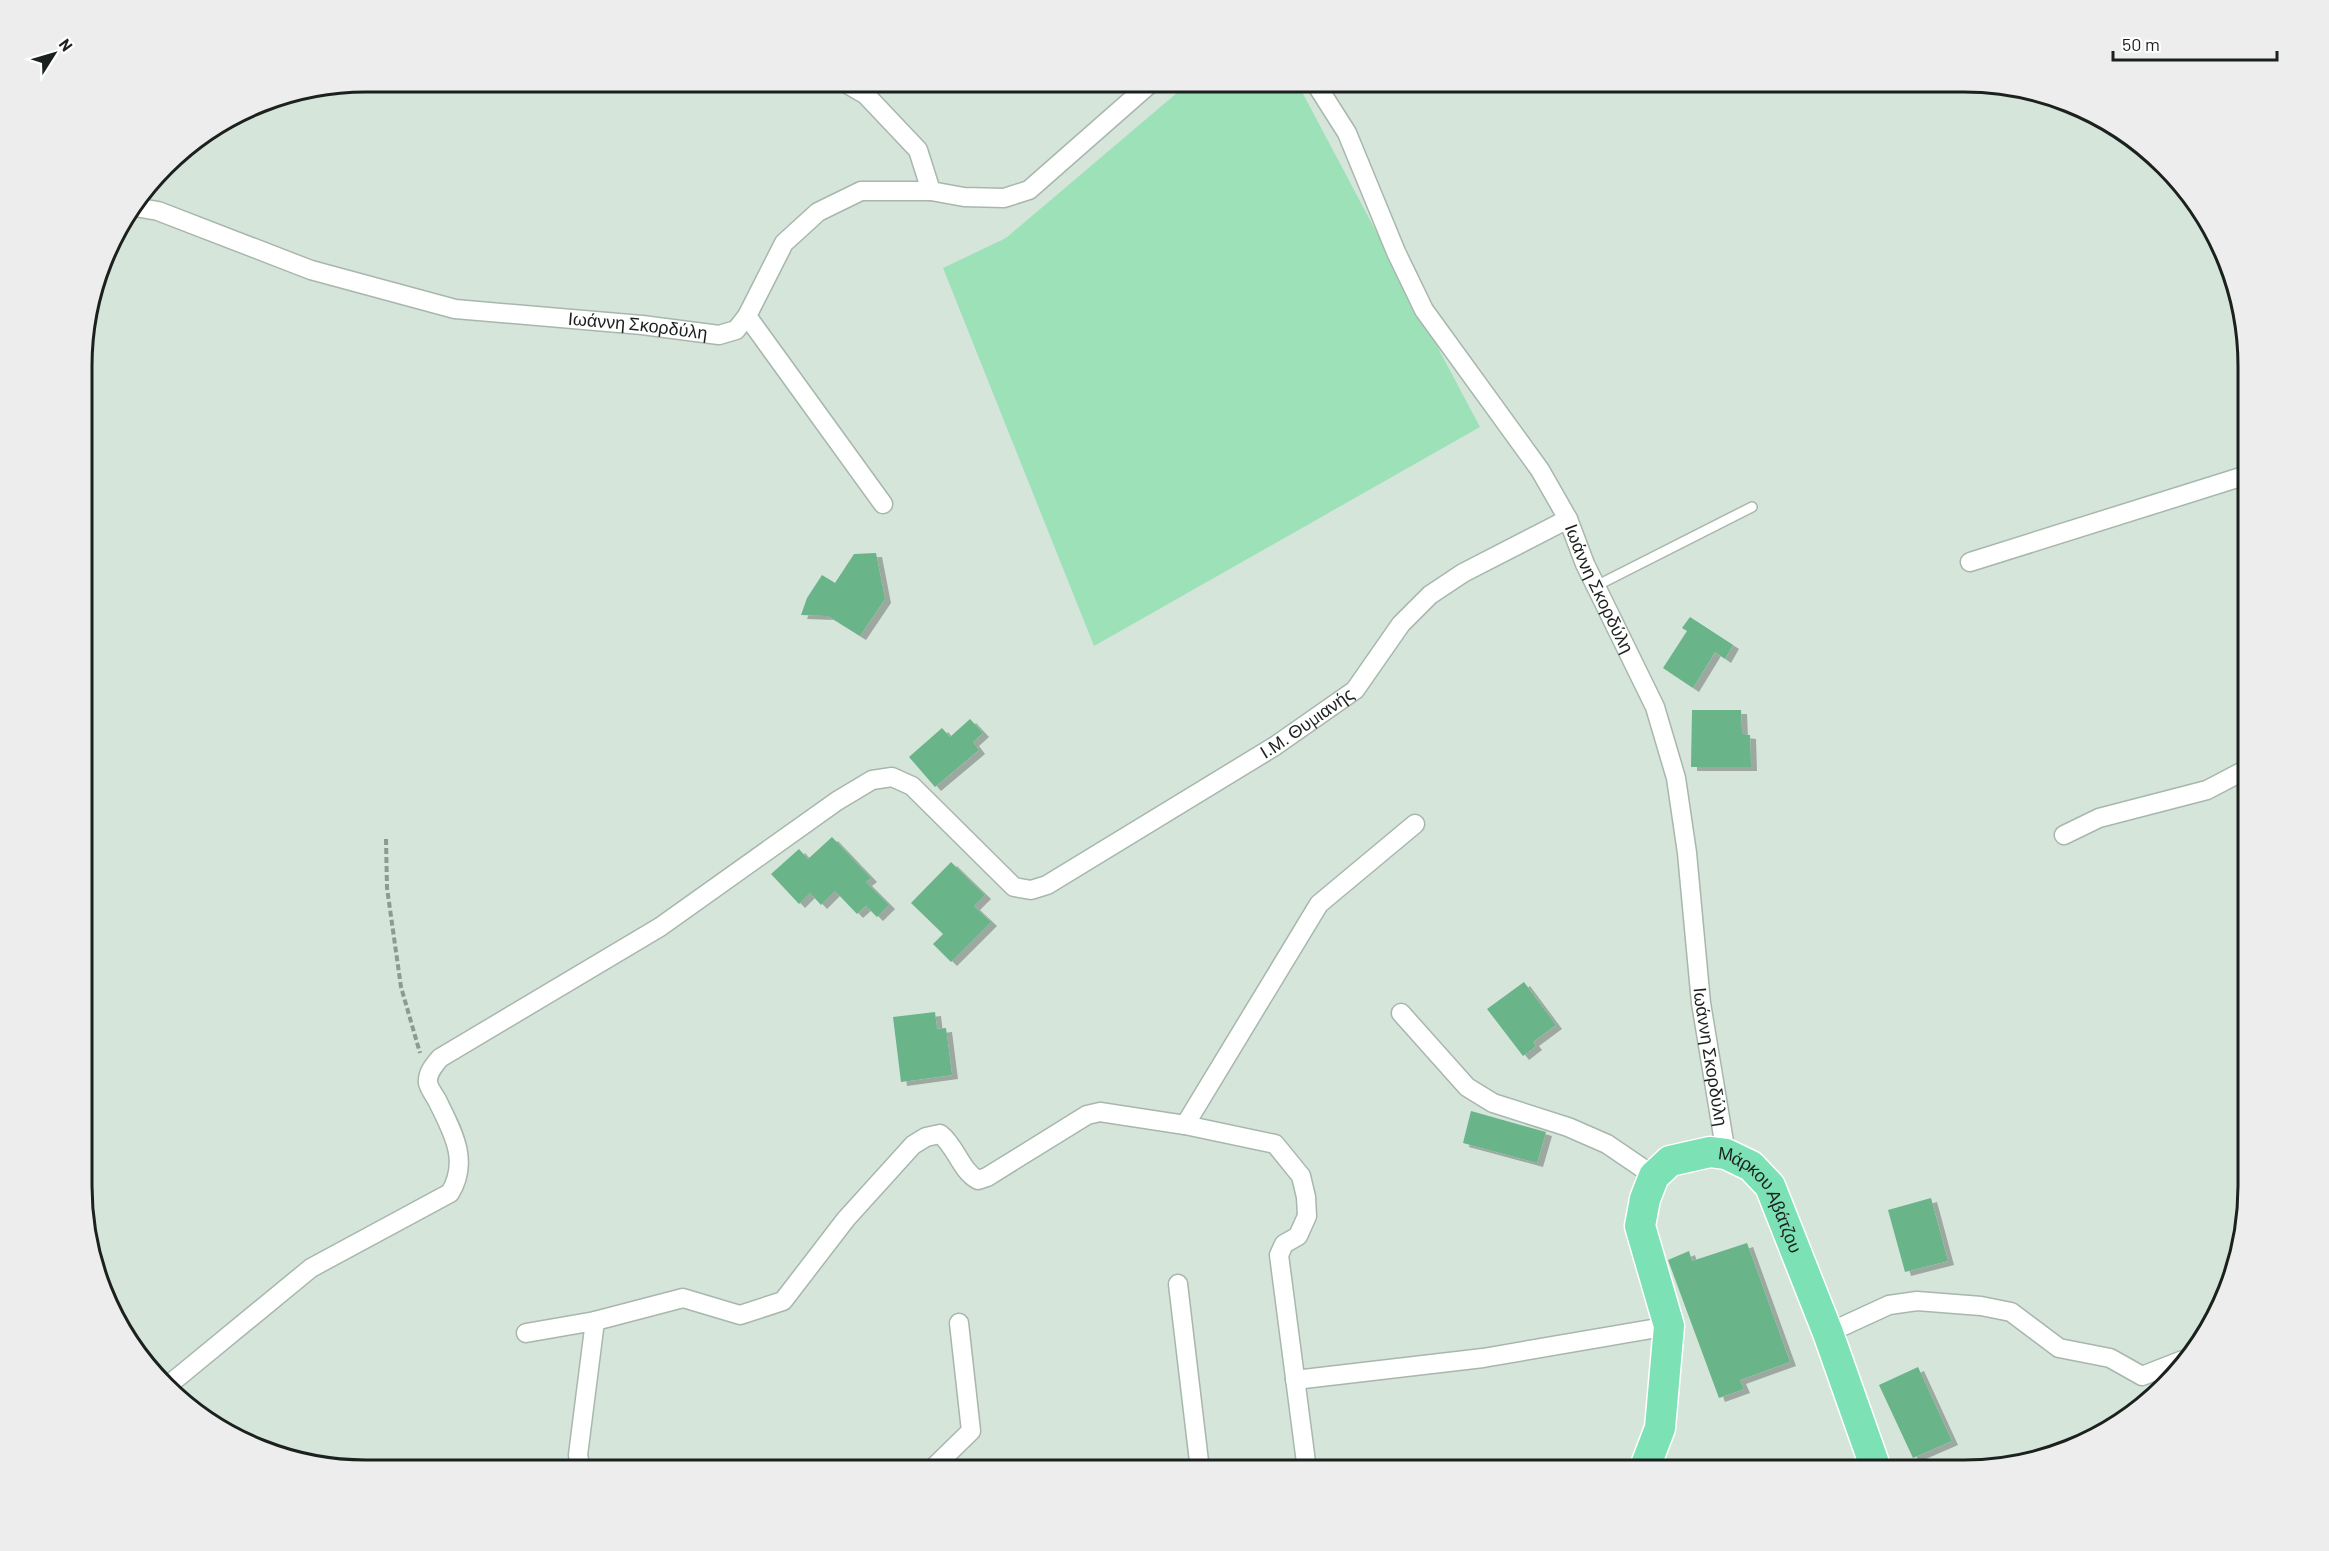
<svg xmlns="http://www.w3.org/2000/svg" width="2329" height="1551" viewBox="0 0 2329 1551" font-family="Barlow,sans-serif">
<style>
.green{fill:#9de1b8}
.building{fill:#69b489;filter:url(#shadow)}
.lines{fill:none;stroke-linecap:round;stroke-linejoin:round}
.service-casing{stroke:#a7b7ad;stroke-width:12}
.minor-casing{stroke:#a7b7ad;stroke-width:21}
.primary-casing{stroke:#fff;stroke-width:33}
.path{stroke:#8d9a92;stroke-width:4;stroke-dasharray:6 3;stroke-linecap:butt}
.service{stroke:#fff;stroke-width:9}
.minor{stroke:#fff;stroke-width:18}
.primary{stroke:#7ce2b5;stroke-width:30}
.labels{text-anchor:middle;stroke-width:5;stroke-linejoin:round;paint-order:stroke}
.street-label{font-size:18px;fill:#1b211e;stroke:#fff}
.rim{fill:none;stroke:#1b211e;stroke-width:3}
</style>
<defs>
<filter id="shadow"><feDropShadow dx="6" dy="4" stdDeviation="0" flood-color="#0004"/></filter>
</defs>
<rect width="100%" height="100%" fill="#d5e5da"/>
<path class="green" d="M1191 81H1289L1301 90 1480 427 1094 646 943 268 1006 238Z"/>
<path class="building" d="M876 553 885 599 860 636 828 616 801 615 807 598 822 575 835 583 854 554Z
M1690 617 1733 645 1725 659 1715 652 1693 688 1663 668 1687 631 1682 628Z
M1692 710H1741L1742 734 1750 735 1751 767H1691Z
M970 719 983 733 973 742 979 750 935 787 909 757 942 728 950 737Z
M832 837 871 878 866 882 889 905 877 917 866 906 857 914 835 891 821 905 810 893 799 904 771 874 799 849 808 859Z
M951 862 985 895 974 906 991 922 951 962 933 944 943 934 911 903Z
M1524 982 1556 1025 1533 1042 1536 1046 1523 1056 1487 1009Z
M935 1012 937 1029 946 1028 952 1075 901 1082 893 1017Z
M1471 1111 1546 1132 1537 1163 1463 1143Z
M1931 1198 1948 1261 1905 1272 1888 1210Z
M1747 1243 1790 1362 1740 1380 1744 1389 1719 1398 1668 1260 1689 1251 1692 1261Z
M1918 1367 1952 1441 1913 1458 1879 1385Z"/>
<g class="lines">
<defs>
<path id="service" d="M1596 586 1752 507"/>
<g id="minor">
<path d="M842 81 866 95 918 150 931 191"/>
<path id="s1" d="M1314 81 1347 133 1396 252 1424 310 1540 470 1568 519 1585 564 1655 707 1676 778 1687 853 1701 1003 1726 1154"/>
<path id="s2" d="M135 207 158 211 311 270 455 309 642 325 719 335 736 330 747 316 784 243 818 212 861 191H931L964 197 1004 198 1029 190 1153 81"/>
<path d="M747 316 883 504"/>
<path d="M1970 562 2247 475"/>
<path d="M2064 835 2099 818 2207 790 2247 769"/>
<path d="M1401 1013 1467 1087 1493 1103 1568 1127 1607 1144 1654 1176"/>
<path d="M1185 1125 1319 904 1415 824"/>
<path d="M1178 1284 1200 1470"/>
<path d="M595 1321 683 1298 740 1315 783 1301 846 1219 913 1145 926 1137 940 1134C956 1146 960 1170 978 1180L987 1177 1087 1115 1100 1112 1185 1125 1275 1144 1301 1176 1306 1197 1307 1216 1298 1236 1284 1244 1279 1255 1307 1470"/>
<path d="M526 1333 595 1321 578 1455 581 1470"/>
<path d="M1828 1333 1889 1305 1917 1301 1981 1306 2011 1312 2059 1348 2110 1358 2142 1376 2183 1360"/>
<path d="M1295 1380 1483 1358 1669 1326"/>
<path id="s3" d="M171 1383 311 1268 450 1193C470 1160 452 1131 437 1100 434 1095 429 1088 428 1083 427 1073 434 1065 440 1058L660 927 837 801 872 780 892 777 912 786 1014 887 1031 890 1047 885 1275 746 1355 690 1401 624 1430 595 1463 573 1568 519"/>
<path d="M931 1470 971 1431 959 1323"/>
</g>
<g id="primary">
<path id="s4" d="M1644 1470 1660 1428 1669 1326 1640 1226 1645 1199 1654 1176 1670 1161 1710 1152 1726 1154 1751 1166 1770 1186 1828 1333 1876 1469"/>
</g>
</defs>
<use href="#service" class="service-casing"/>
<use href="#minor" class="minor-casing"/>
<use href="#primary" class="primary-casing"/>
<path class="path" d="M386 839 387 888 401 987 420 1053"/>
<use href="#service" class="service"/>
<use href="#minor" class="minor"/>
<use href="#primary" class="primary"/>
</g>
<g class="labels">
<g class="street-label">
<text dy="6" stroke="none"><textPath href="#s2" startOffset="520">Ιωάννη Σκορδύλη</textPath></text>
<text dy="6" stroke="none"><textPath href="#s1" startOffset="585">Ιωάννη Σκορδύλη</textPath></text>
<text dy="6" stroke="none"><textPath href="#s3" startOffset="1526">Ι.Μ. Θυμιανής</textPath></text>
<text dy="6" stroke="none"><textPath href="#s1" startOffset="1071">Ιωάννη Σκορδύλη</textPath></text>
<text dy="6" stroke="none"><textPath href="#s4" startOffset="442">Μάρκου Αβάτζου</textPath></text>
</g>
</g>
<path d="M0 0H2329V1551H0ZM366 92H1964A274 274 0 0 1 2238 366V1186A274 274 0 0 1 1964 1460H366A274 274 0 0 1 92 1186V366A274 274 0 0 1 366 92Z" fill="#ededed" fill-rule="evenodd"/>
<path class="rim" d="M366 92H1964A274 274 0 0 1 2238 366V1186A274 274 0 0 1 1964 1460H366A274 274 0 0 1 92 1186V366A274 274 0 0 1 366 92Z"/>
<g transform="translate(54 54) rotate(53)" stroke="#ffffff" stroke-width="4.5" paint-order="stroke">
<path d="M0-4.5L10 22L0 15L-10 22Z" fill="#1b211e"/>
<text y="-9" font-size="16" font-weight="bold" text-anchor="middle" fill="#1b211e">N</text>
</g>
<path d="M2113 51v9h164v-9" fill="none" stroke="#1b211e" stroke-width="3"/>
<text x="2122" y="51" font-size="18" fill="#1b211e" stroke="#ffffff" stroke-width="4.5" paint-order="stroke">50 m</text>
</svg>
